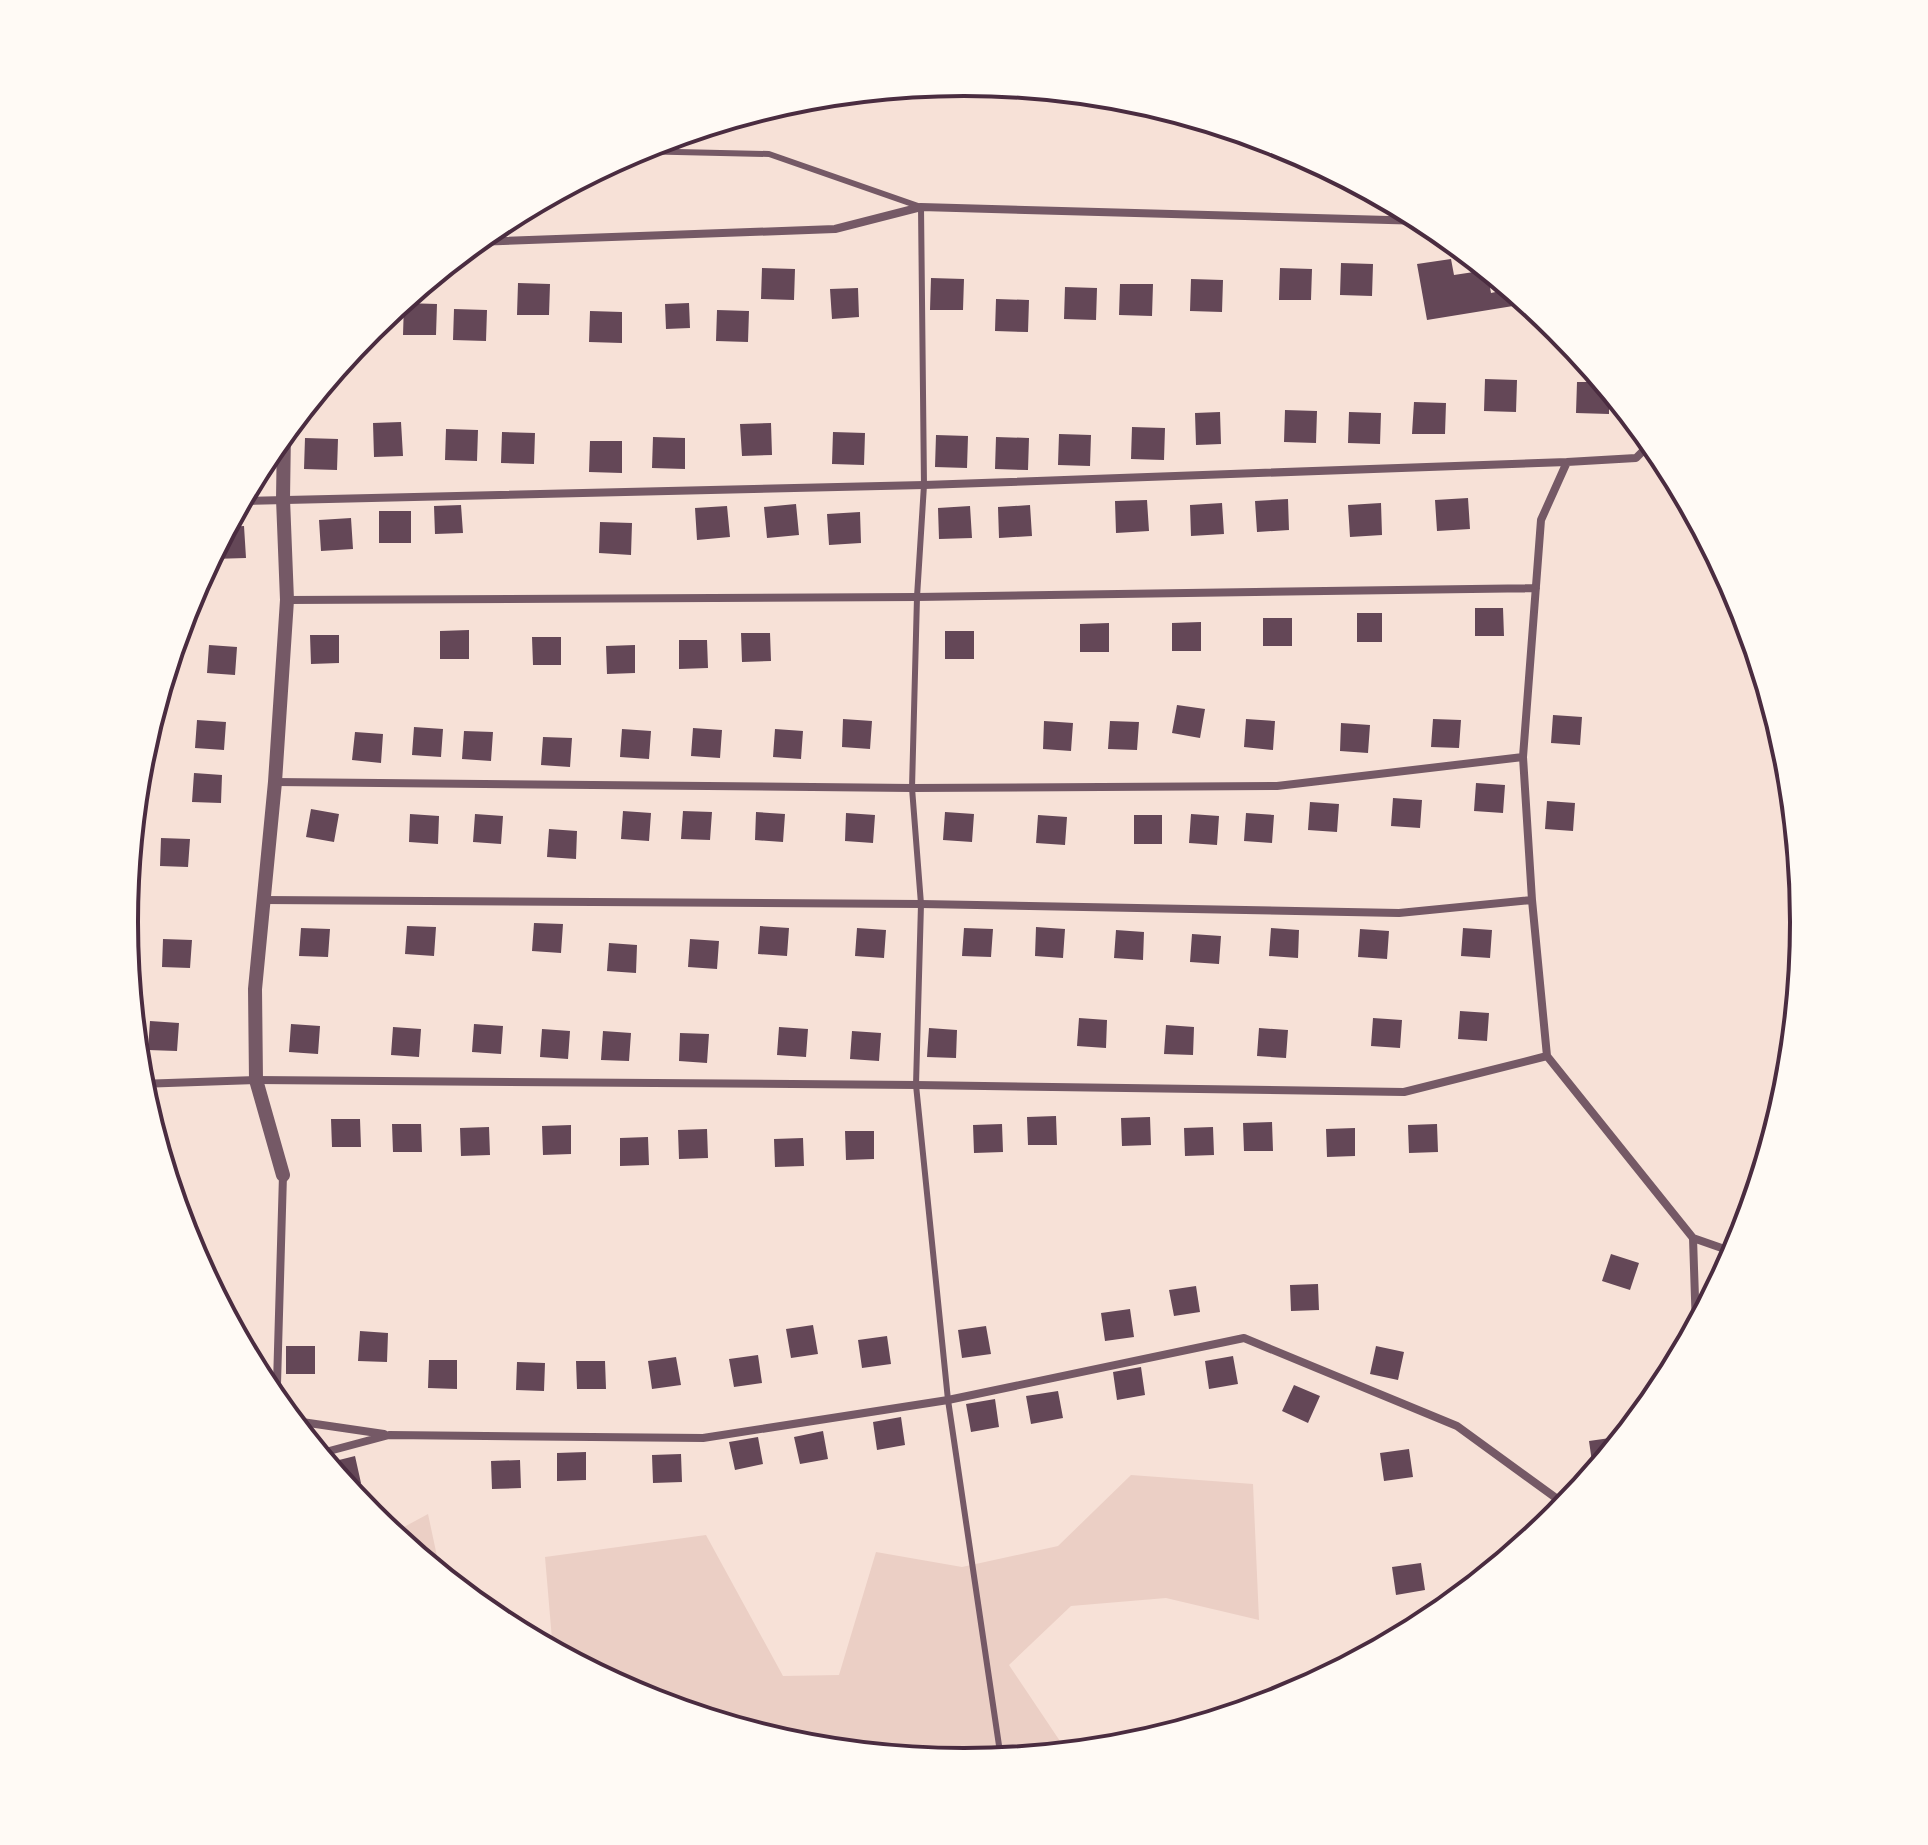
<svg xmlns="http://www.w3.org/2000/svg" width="1928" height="1845" viewBox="0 0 1928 1845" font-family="'Roboto Condensed',sans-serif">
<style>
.green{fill:#ebcfc5}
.building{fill:#644757}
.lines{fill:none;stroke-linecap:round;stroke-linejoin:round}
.service{stroke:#755966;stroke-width:6}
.minor{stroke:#755966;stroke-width:8}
.tertiary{stroke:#755966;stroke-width:14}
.rim{fill:none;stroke:#4a2c40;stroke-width:4}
</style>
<rect width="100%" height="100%" fill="#f7e1d7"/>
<path class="green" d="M1131 1475 1253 1484 1259 1620 1166 1598 1071 1606 1009 1665 1068 1753 964 1763 800 1747 642 1699 553 1651 545 1557 706 1535 783 1676 839 1675 876 1552 962 1567 1058 1546Z
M428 1514 441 1575 391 1534Z"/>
<path class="building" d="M1451 259 1454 275 1487 270 1491 293 1510 289 1513 306 1427 320 1417 264Z
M1341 263 1373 264 1372 296 1340 295Z
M762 268 795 269 794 300 761 299Z
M1280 268 1312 269 1311 300H1279Z
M931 278 964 279 963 310H930Z
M1191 279 1223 280 1222 312 1190 311Z
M518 283 550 284 549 315H517Z
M1120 284H1153L1152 316 1119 315Z
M1065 287 1097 288 1096 320 1064 319Z
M858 288 859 317 832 319 830 289Z
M996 299 1029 300 1028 332 995 331Z
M404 303 437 304 436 335H403Z
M689 303 690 328 666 329 665 304Z
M454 309 487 310 486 341 453 340Z
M717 310 749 311 748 342 716 341Z
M590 311 622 312V343L589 342Z
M383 317 384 335 363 337 370 328Z
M1485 379 1517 380 1516 412 1484 411Z
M1577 382H1603L1609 390V414L1576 413Z
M1414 402 1446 403 1445 434H1412Z
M1285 410 1317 411 1316 443 1284 442Z
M1220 412 1221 444 1196 445 1195 413Z
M1349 412 1381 413 1380 444 1348 443Z
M401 422 403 456 374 457 373 423Z
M771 423 772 455 742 456 740 424Z
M1132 427 1165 428 1164 460 1131 459Z
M446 429 478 430 477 461 445 460Z
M502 432 535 433 534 464 501 463Z
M833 432 865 433 864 465 832 464Z
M1059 434 1091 435 1090 466 1058 465Z
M936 435 968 436 967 468 935 467Z
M653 437 685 438V469L652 468Z
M996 437 1029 438 1028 470 995 469Z
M305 438 338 439 337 470 304 469Z
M590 441H622V473L589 472Z
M1468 498 1470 529 1437 531 1435 500Z
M1288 499 1289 530 1257 532 1255 501Z
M1147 500 1149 531 1116 533 1115 501Z
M1222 503 1224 534 1191 536 1190 505Z
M1381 503 1382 535 1350 537 1348 505Z
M796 504 799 535 767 538 764 507Z
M461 505 463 533 435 534 434 506Z
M1030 505 1032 536 999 538 998 507Z
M727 506 730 537 697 540 695 508Z
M970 506 972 538 939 539 938 508Z
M379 511H411V543H379Z
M860 512 861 543 829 545 827 514Z
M351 518 353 549 321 551 319 520Z
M600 522 632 523 631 555 599 553Z
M244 526 246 558 213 559V553L227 527Z
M1475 608H1503L1504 636H1475Z
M1357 613H1382V642H1357Z
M1263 618H1292V646H1263Z
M1201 622V651H1172V623Z
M1109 623V652H1080V624Z
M469 630V659H440V631Z
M945 631H974V659H945Z
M741 633H770L771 661 742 662Z
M310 635H339V663L311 664Z
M532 637H561V665H533Z
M679 640H707L708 668 679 669Z
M209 645 237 647 235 675 207 673Z
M635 645V673L607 674 606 646Z
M1177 705 1205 709 1200 738 1172 733Z
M1553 715 1582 717 1580 745 1551 743Z
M843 719 872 721 870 749 842 747Z
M1246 719 1275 721 1273 750 1244 747Z
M1433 719 1461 720 1459 748 1431 747Z
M197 720 226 722 224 750 195 748Z
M1044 721 1073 723 1071 751 1043 749Z
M1110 721 1139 722 1137 750 1108 749Z
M1341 723 1370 725 1368 753 1340 751Z
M414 727 443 729 441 757 412 755Z
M693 728 722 730 720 758 691 756Z
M622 729 651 731 649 759 620 757Z
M775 729 803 731 801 759 773 757Z
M464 731 493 732 491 761 462 759Z
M355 732 383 734 381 763 352 760Z
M543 737 572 738 570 767 541 765Z
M194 773 222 775 221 803 192 802Z
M1476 783 1505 785 1503 813 1474 811Z
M1393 798 1422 800 1420 828 1391 826Z
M1547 801 1575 803 1573 831 1545 829Z
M1310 802 1339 804 1337 832 1308 830Z
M311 809 339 814 334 842 306 837Z
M623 811 651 813 649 841 621 839Z
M683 811 712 812 710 840 681 839Z
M756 812 785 814 783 842 755 840Z
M945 812 974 814 972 842 943 840Z
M846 813 875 815 873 843 845 841Z
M1246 813 1274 815 1272 843 1244 841Z
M410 814 439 816 438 844 409 842Z
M475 814 503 816 501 844 473 842Z
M1191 814 1219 816 1217 845 1189 843Z
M1038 815 1067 817 1065 845 1036 843Z
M1134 815H1162V844H1134Z
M549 829 577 831 576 859 547 857Z
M161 838 190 839 188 867 160 866Z
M534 923 563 924 561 953 532 951Z
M407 926 436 927 434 956 405 954Z
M760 926 789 928 787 956 758 954Z
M1036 927 1065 929 1063 958 1035 956Z
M301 928 330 929 328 957 299 956Z
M857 928 886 930 884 958 855 956Z
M964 928 993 929 991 957 962 956Z
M1271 928 1299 930 1298 958 1269 956Z
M1463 928 1492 930 1490 958 1461 956Z
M1360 929 1389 931 1387 959 1358 957Z
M1116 930 1144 932 1143 960 1114 958Z
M1192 934 1221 936 1219 964 1190 962Z
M163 939 192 940 190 968 162 967Z
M690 939 719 941 717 969 688 967Z
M609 943 637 945 636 973 607 971Z
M1460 1011 1489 1013 1487 1041 1458 1039Z
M1079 1018 1107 1020 1106 1048 1077 1046Z
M1373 1018 1402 1020 1400 1048 1371 1046Z
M150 1021 179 1023 177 1051 148 1050Z
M291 1024 320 1026 318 1054 289 1052Z
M474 1024 503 1026 501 1054 472 1052Z
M1166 1025 1194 1027 1193 1055 1164 1054Z
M393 1027 421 1029 419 1057 391 1055Z
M779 1027 808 1029 806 1057 777 1055Z
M929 1028 957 1030 956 1058 927 1057Z
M1259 1028 1288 1030 1286 1058 1257 1056Z
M542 1029 570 1031 568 1059 540 1057Z
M603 1031 631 1033 629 1061 601 1060Z
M852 1031 881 1033 879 1061 850 1059Z
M680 1033 709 1034 707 1063 679 1061Z
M1056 1116 1057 1145H1028L1027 1117Z
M1150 1117 1151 1145 1122 1146 1121 1118Z
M331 1119H360L361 1147H332Z
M1272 1122 1273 1151H1244L1243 1123Z
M392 1124H421L422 1152H393Z
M1002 1124 1003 1152 974 1153 973 1125Z
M1437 1124 1438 1152 1409 1153 1408 1125Z
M571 1125V1154L543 1155 542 1126Z
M489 1127 490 1155 461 1156 460 1128Z
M1213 1127 1214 1155 1185 1156 1184 1128Z
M1355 1128V1156L1327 1157 1326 1129Z
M707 1129 708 1158 679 1159 678 1130Z
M845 1131H874V1159L846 1160Z
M648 1137 649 1165 620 1166V1138Z
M803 1138 804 1166 775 1167 774 1139Z
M1611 1254 1639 1263 1630 1290 1602 1281Z
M1712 1278 1720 1282 1707 1307 1700 1303Z
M1318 1284 1319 1310 1291 1311 1290 1285Z
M1196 1286 1200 1312 1174 1316 1169 1290Z
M1130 1309 1134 1337 1105 1341 1101 1313Z
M813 1325 818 1354 791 1358 786 1329Z
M986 1326 991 1354 962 1358 958 1330Z
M360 1331 388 1333 387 1362 358 1361Z
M887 1336 891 1364 862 1368 858 1340Z
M286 1346H315V1374H286Z
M1376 1346 1404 1352 1398 1380 1370 1374Z
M758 1355 762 1383 734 1387 729 1359Z
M1233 1356 1238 1384 1209 1389 1205 1361Z
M676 1357 681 1385 652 1389 648 1361Z
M429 1360H457V1389L428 1388Z
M576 1361H605L606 1389H577Z
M517 1362 545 1363 544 1391 516 1390Z
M1141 1367 1145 1395 1117 1400 1113 1372Z
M1294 1385 1320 1396 1308 1423 1282 1411Z
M1058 1391 1063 1418 1031 1424 1026 1396Z
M995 1399 999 1427 971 1432 966 1404Z
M901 1417 905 1445 877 1450 873 1422Z
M823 1431 828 1459 800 1464 794 1437Z
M758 1437 763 1464 735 1470 729 1442Z
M1617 1437 1618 1444 1598 1468 1593 1469 1589 1441Z
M1409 1449 1413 1477 1384 1481 1380 1453Z
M586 1452V1480L557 1481V1453Z
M681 1454 682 1482 653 1483 652 1455Z
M355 1456 361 1483 345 1487 327 1463Z
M520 1460 521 1488 492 1489 491 1461Z
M1421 1563 1425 1590 1396 1595 1392 1567Z"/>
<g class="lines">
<path class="service" d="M634 151 769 154 921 207 924 485 917 597 912 788 921 904 916 1085 948 1400 1001 1759"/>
<path class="minor" d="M475 242 835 229 921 207 1425 221
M1652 442 1636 458 1567 462 1541 520 1523 757 1532 900 1547 1056 1693 1238 1736 1253
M241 501 924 485 1567 462
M287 600 917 597 1536 588
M275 782 912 788 1277 786 1523 757
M263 900 921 904 1399 913 1532 900
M139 1084 256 1080 916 1085 1404 1092 1547 1056
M283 1175 277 1384 295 1421 384 1434
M1693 1238 1696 1328
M318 1454 389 1435 703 1438 948 1400 1244 1338 1457 1426 1567 1506"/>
<path class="tertiary" d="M283 1175 256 1080 255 989 275 782 287 600 283 499 284 432"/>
</g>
<path d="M0 0H1928V1845H0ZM138 922a826 826 0 1 1 1652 0a826 826 0 1 1-1652 0Z" fill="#fffaf5" fill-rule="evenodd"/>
<path class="rim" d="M138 922a826 826 0 1 1 1652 0a826 826 0 1 1-1652 0Z"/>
</svg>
